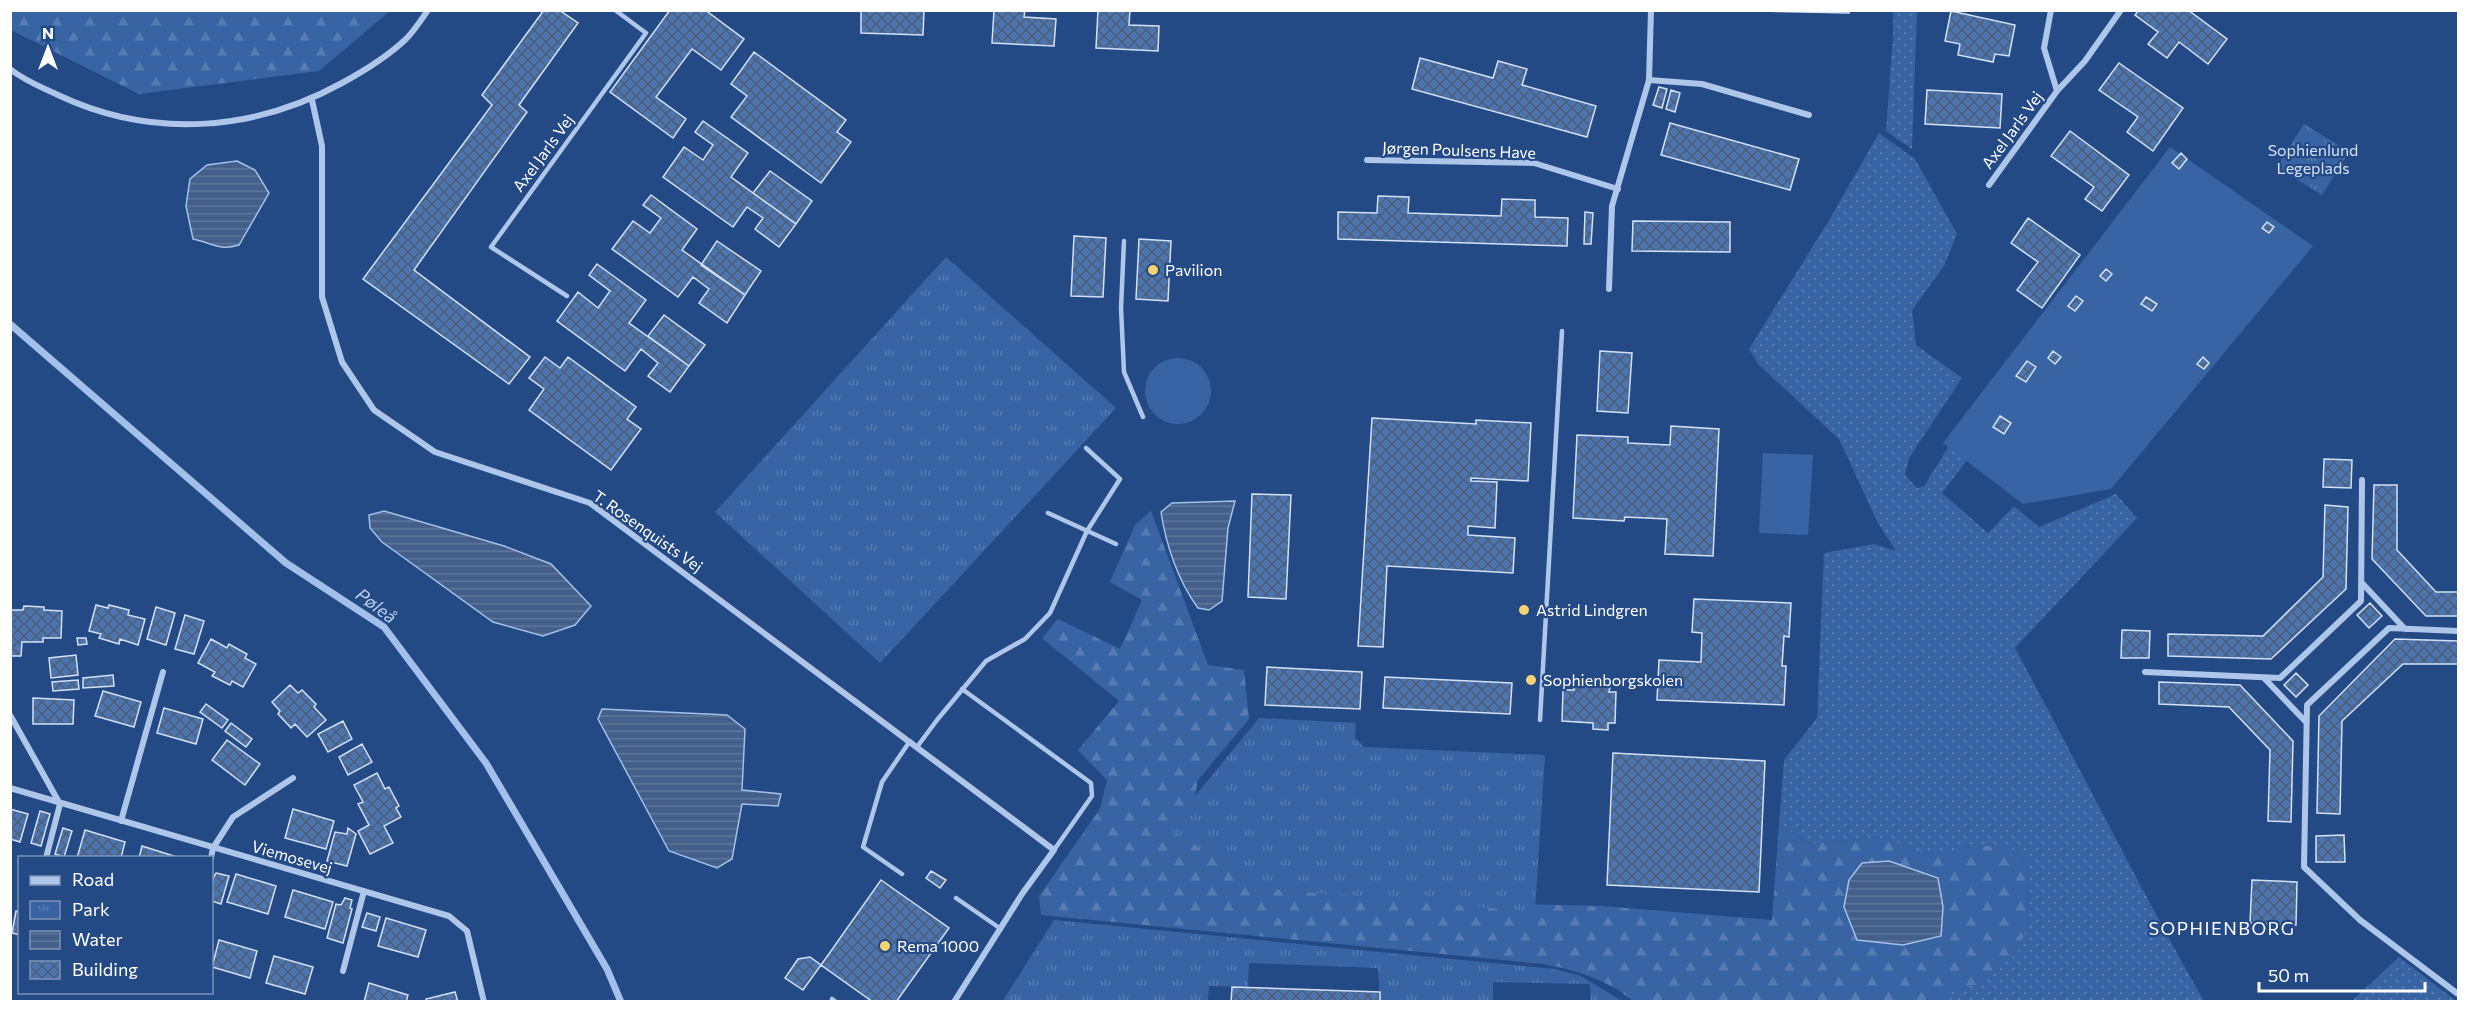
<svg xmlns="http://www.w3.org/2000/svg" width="2469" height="1012" viewBox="0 0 2469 1012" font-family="Commissioner,sans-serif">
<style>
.grass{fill:url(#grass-dots)}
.forest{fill:url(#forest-firs)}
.park{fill:url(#park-tufts)}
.garden{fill:#3864a3}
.water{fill:url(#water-rules);stroke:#a2c0ea;stroke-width:1.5}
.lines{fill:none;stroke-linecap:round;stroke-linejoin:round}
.stream{stroke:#a2c0ea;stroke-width:7}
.building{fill:url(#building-cross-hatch);stroke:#d2e1f7;stroke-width:1.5}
.service{stroke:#aec6e9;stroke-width:4.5}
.minor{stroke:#aec6e9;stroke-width:6}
.poi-dot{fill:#f4d371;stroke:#244a86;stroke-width:2}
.labels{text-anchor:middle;stroke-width:4.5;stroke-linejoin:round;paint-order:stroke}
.street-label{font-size:16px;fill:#fff;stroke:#244a86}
.park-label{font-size:16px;fill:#d2e1f7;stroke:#244a86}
.poi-label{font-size:16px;fill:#fff;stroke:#244a86;text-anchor:start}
.water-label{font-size:18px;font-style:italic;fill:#b9d0f0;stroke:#244a86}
.neighbourhood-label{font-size:18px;letter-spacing:1.5px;fill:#fff;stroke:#244a86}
</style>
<defs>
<pattern id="grass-dots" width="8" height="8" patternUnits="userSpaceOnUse" patternTransform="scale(1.5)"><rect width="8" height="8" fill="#3864a3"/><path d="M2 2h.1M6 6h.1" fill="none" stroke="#567bb1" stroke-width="1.8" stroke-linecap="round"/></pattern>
<pattern id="forest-firs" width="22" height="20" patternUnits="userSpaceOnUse" patternTransform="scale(1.5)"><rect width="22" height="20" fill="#3864a3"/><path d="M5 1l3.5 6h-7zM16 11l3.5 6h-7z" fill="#567bb1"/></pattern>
<pattern id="park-tufts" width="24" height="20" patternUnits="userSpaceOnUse" patternTransform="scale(1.5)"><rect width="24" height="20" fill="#3864a3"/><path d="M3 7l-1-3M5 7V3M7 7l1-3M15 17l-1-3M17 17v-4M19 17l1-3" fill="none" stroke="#567bb1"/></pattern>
<pattern id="water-rules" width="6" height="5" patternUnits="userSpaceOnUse" patternTransform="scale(1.5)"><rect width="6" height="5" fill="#435f8a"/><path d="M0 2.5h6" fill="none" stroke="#5f779c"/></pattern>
<pattern id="building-cross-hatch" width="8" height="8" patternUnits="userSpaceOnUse" patternTransform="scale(1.5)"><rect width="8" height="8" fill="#4c74ae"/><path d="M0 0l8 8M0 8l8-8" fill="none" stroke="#4c5e78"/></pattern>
</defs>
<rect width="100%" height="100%" fill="#244a86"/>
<path class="grass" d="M1893 11H1917L1912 149 1886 131 1893 37Z
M1879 133 1915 159 1957 234 1944 266 1912 310 1916 345 1962 378 1909 458 1905 475 1917 488 1924 486 1964 422 1984 438 1942 493 1988 533 2014 506 2039 527 2116 494 2137 518 2015 648C2079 766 2138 885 2204 1001H1956L1951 998V989L1975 985 2027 926 2028 864 2016 850 1969 846 1941 857 1877 837 1810 844 1779 824 1784 760 1817 718 1824 553 1874 544 1896 551 1878 523 1839 439 1759 365 1749 349 1828 222Z
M2399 957 2456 1001H2352Z"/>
<path class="forest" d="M10 11 11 10 390 11 319 71 139 94 11 30Z
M1151 511 1208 665 1244 670 1249 719 1198 780 1190 822 1508 904 1602 906 1772 920 1779 824 1810 844 1877 837 1941 856 1969 846H1998L2016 850 2028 864 2027 926 2018 953 1975 985 1952 989 1951 998 1956 1002 1633 1001C1608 980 1576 970 1543 964L1041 915 1039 896 1100 809 1107 780 1078 750 1119 701 1042 638 1058 619 1120 649 1142 600 1110 582 1135 525Z"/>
<path class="park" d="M2304 124 2349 152 2322 195 2277 167Z
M946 257 1116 408 880 663 715 512Z
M1259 718 1356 723 1355 738 1364 747 1545 755 1535 912 1269 889 1168 829Z
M1054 920 1554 969 1581 976 1622 1001H1591L1590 984 1493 982V1001H1380L1378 968 1249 963 1248 987 1209 986 1208 1001 1002 1002Z"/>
<path class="garden" d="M2170 147 2313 246 2111 489 2023 504 1943 443Z
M1145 391a33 33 0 1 1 66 0a33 33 0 1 1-66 0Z
M1763 453 1813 455 1808 535 1759 533Z"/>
<path class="water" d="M237 161 255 170 269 193 239 245C219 251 212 243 193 239L186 206 190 179 207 165Z
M1235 501 1228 528 1222 601 1209 610 1198 608C1178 581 1166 545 1161 512L1172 503Z
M384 511 504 546 551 564 591 606 575 625 543 636 493 622 382 542 370 528 369 515Z
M602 709 727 715 745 729 742 790 781 794 778 806 742 804 732 859 717 868 669 851 598 719Z
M1889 861 1938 878 1943 907 1941 936 1903 945 1857 940 1844 907 1849 880 1862 863Z"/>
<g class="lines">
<path class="stream" d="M10 324 286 563 384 627 486 763 607 969 621 1002"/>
</g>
<path class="building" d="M544 10H559L578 23 519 105 527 112 414 270 530 357 509 384 363 279 492 105 482 95Z
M670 10H705L744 39 721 70 692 49 656 97 686 119 673 138 610 92Z
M861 10H924L923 35 861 33Z
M994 10H1025L1024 17 1056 19 1054 46 992 43Z
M1098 10H1130L1129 25 1159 26 1158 51 1096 48Z
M1714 10H1849V13Z
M2139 10H2188L2227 39 2208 64 2179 42 2167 58 2148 44 2158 32 2135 15Z
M1951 11 2015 25 2009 56 1995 54 1993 62 1958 55 1960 44 1945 41Z
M754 52 846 120 837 132 851 142 821 183 731 117 747 96 731 84Z
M1420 58 1493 78 1498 61 1527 69 1522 85 1596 106 1587 137 1412 89Z
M2119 63 2183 108 2153 151 2127 132 2138 117 2099 90Z
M1659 87 1667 89 1662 108 1653 105Z
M1671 90 1680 93 1675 112 1666 109Z
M1927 90 2002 94 2000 128 1925 124Z
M703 121 748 153 731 177 796 224 779 247 755 229 763 218 747 207 733 227 663 177 684 147 703 160 713 145 695 132Z
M1670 123 1799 159 1790 190 1661 155Z
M2070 131 2129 175 2102 211 2085 199 2094 187 2051 156Z
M2181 153 2187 159 2179 169 2172 163Z
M770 171 812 201 796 224 753 193Z
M651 195 697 229 682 250 745 295 727 323 699 303 709 289 693 277 678 297 612 249 633 221 650 233 661 218 643 205Z
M1378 196 1409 197 1408 213 1501 216 1502 199 1535 200V217L1568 218 1567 246 1338 239V212L1377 213Z
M1585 212 1593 213 1591 244H1584Z
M2028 218 2080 255 2042 308 2017 290 2038 262 2011 243Z
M1633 221 1730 222V252L1632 251Z
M2267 222 2274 227 2269 233 2262 228Z
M1074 236 1106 238 1103 297 1071 296Z
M1139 239 1171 241 1168 301 1136 299Z
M717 241 761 271 745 295 701 265Z
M597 264 646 300 629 323 689 366 670 392 648 376 658 363 641 349 625 371 557 321 578 292 598 308 610 291 589 275Z
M2106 269 2112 274 2106 281 2100 276Z
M2076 296 2083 301 2075 311 2068 306Z
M2146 297 2157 304 2152 311 2141 304Z
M664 315 705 345 689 366 648 336Z
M1600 351 1632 353 1628 413 1597 411Z
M2053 351 2061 357 2055 364 2048 358Z
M545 357 560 368 568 357 636 407 627 419 641 429 611 470 529 410 544 389 529 378Z
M2203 357 2209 363 2204 369 2197 364Z
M2027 361 2036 367 2026 382 2016 376Z
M2000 416 2011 423 2004 434 1993 427Z
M1372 418 1476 424V420L1531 423 1528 481 1471 478V481L1497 482 1495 528 1468 526V535L1515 538 1513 573 1387 566 1383 647 1358 646Z
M1671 426 1719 429 1713 556 1665 554 1667 519 1625 517 1624 521 1573 518 1577 435 1628 437V443L1670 445Z
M2324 459 2352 460 2351 488 2323 487Z
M2374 485H2397V550L2436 592H2458V616H2426L2372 559Z
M1252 494 1291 495 1286 599 1248 597Z
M2325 505 2348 507 2346 589 2271 659 2168 656V634L2263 636 2323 577Z
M1694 599 1791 603 1789 637 1784 636 1782 666H1786L1784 705 1657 700 1659 660 1701 662 1702 633 1692 632Z
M2370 603 2382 616 2369 628 2357 615Z
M96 605 108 608 109 605 129 610 128 615 145 619 138 645 120 639 119 644 99 638 101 634 89 631Z
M24 606 44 607V610L62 611 61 638H43V642H22L21 656H10L11 610H23Z
M156 607 175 613 166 645 147 639Z
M185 615 204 621 194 654 175 649Z
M2122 630 2150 631 2149 658H2121Z
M77 638H86L87 644 78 645Z
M211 639 227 648 229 644 247 654 245 658 256 664 243 687 232 681 230 685 212 676 215 672 198 663Z
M2395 639 2458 641V664H2403L2342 721 2340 814 2317 813 2319 716Z
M76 655 78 675 51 678 49 658Z
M1267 667 1362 672 1360 709 1265 705Z
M2296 673 2308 685 2296 697 2284 685Z
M113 675 114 686 83 688V678Z
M1385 677 1512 683 1510 714 1383 708Z
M78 680 79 689 53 691 52 682Z
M2159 682 2240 685 2293 741 2291 822 2268 821 2270 750 2229 707 2159 704Z
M290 685 298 693 302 690 316 704 314 707 326 720 307 737 295 724 291 728 278 714 280 711 272 702Z
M1574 685 1610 687 1609 692H1616L1615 723H1608V730L1593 729V723L1562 721 1563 690H1574Z
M103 691 141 702 134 727 95 716Z
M33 698 74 700 73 724H33Z
M206 704 228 720 222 728 200 712Z
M164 708 203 719 196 744 157 733Z
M343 721 352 739 328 752 318 734Z
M231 723 252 739 246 747 225 731Z
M227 740 260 764 245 785 212 760Z
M362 744 372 762 348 775 339 757Z
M1613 753 1765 761 1759 892 1607 885Z
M377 773 385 789 389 787 399 806 396 808 401 817 384 826 393 843 370 854 358 831 369 825 358 804 363 802 354 785Z
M10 809 28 814 20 842 10 839Z
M293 809 334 821 326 849 285 838Z
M40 811 50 814 41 846 31 843Z
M63 828 72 831 64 857 55 854Z
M348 828 356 834 347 866 327 861 335 832 347 834Z
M85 830 125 842 121 858H77Z
M2344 835 2345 862H2316V836Z
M142 846 180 858H139Z
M931 871 946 880 940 888 926 878Z
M216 873 229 876 221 904 212 901V881Z
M236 874 276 886 268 914 227 902Z
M881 880 949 928 896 1002H873L821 965Z
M2252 880 2297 882 2296 925 2250 923Z
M293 890 333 902 325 929 285 917Z
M345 898 352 900 350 908 352 909 343 943 327 938 336 904 341 905Z
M16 911 20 912V935L12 933Z
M367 913 380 917 376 931 362 927Z
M386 918 426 930 418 957 378 946Z
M219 940 257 951 250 978 212 967Z
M274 956 313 967 305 994 266 983Z
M810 957 821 965 803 990 785 978 798 959Z
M369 983 408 995 406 1002H364Z
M1232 987 1380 992V1002H1231Z
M455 992 458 1002H426V999Z"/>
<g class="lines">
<path class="service" d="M1124 241 1121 308 1124 372 1143 417
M567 296 491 247 646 33 615 10
M1048 513 1116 544
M962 689 1091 783 1092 796 1054 850
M1540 720 1562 331
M917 747 937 720 986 661 1025 639 1050 613 1087 531 1120 479 1086 448
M902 874 863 847 882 782 910 741
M956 898 1001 929
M832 999 836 1002"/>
<path class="minor" d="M2051 10 2044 48 2057 91
M10 69C25 81 41 87 58 95 151 139 253 132 342 83 364 71 387 57 406 39 414 31 421 20 428 10
M1649 80 1702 84 1809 115
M312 100 322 146V297L342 362 374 410 435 452 590 503 1054 850 1022 894 954 1002
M1367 160 1534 163 1618 189
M1989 185 2057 91 2085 61 2121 10
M1609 289 1612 206 1649 80 1651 10
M2362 583 2405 629
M2458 631 2389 628 2307 705 2304 867 2360 920 2458 994
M2145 672 2280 678 2361 601 2362 480
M2264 678 2306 722
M10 715 60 804 46 858
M10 788 449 916 467 931 484 1002
M121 821 163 672
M211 858 213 848 233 817 293 778
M343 971 364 891"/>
</g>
<g class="poi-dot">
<circle cx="1153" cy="270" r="6"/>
<circle cx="1524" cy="610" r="6"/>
<circle cx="1531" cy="680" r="6"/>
<circle cx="885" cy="946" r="6"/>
</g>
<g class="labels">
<g class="street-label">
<text transform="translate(2012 130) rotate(-54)" y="6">Axel Jarls Vej</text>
<text transform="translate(1459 150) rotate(2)" y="6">Jørgen Poulsens Have</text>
<text transform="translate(543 153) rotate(-54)" y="6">Axel Jarls Vej</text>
<text transform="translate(648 531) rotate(35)" y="6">T. Rosenquists Vej</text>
<text transform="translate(292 857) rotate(16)" y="6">Viemosevej</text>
</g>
<g class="park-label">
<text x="2313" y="156">Sophienlund<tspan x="2313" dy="18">Legeplads</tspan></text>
</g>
<g class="poi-label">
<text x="1165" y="276">Pavilion</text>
<text x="1536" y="616">Astrid Lindgren</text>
<text x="1543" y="686">Sophienborgskolen</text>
<text x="897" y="952">Rema 1000</text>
</g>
<g class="water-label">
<text transform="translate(376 606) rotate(37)" y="6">Pøleå</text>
</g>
<g class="neighbourhood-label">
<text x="2222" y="935">SOPHIENBORG</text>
</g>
</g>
<rect width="2469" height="1012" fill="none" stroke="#ffffff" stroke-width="24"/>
<rect x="18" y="856" width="195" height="138" fill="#244a86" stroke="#7c92b6" stroke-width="1.5"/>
<rect x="30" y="876" width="30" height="9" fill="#aec6e9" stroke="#7c92b6" stroke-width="1.5"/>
<text x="72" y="886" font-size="18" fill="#ffffff">Road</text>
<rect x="30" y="901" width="30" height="18" fill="url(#park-tufts)" stroke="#7c92b6" stroke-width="1.5"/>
<text x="72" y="916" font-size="18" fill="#ffffff">Park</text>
<rect x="30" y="931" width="30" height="18" fill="url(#water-rules)" stroke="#7c92b6" stroke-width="1.5"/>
<text x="72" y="946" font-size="18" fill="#ffffff">Water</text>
<rect x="30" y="961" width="30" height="18" fill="url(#building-cross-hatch)" stroke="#7c92b6" stroke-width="1.5"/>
<text x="72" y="976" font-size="18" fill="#ffffff">Building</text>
<g transform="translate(48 48)" stroke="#244a86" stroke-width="4.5" paint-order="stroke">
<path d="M0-4.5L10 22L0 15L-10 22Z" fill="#ffffff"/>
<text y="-9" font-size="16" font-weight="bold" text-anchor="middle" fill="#ffffff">N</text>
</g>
<path d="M2259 982v9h166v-9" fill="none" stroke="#ffffff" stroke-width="3"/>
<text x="2268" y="982" font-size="18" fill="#ffffff" stroke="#244a86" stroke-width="4.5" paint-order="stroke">50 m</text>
</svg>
